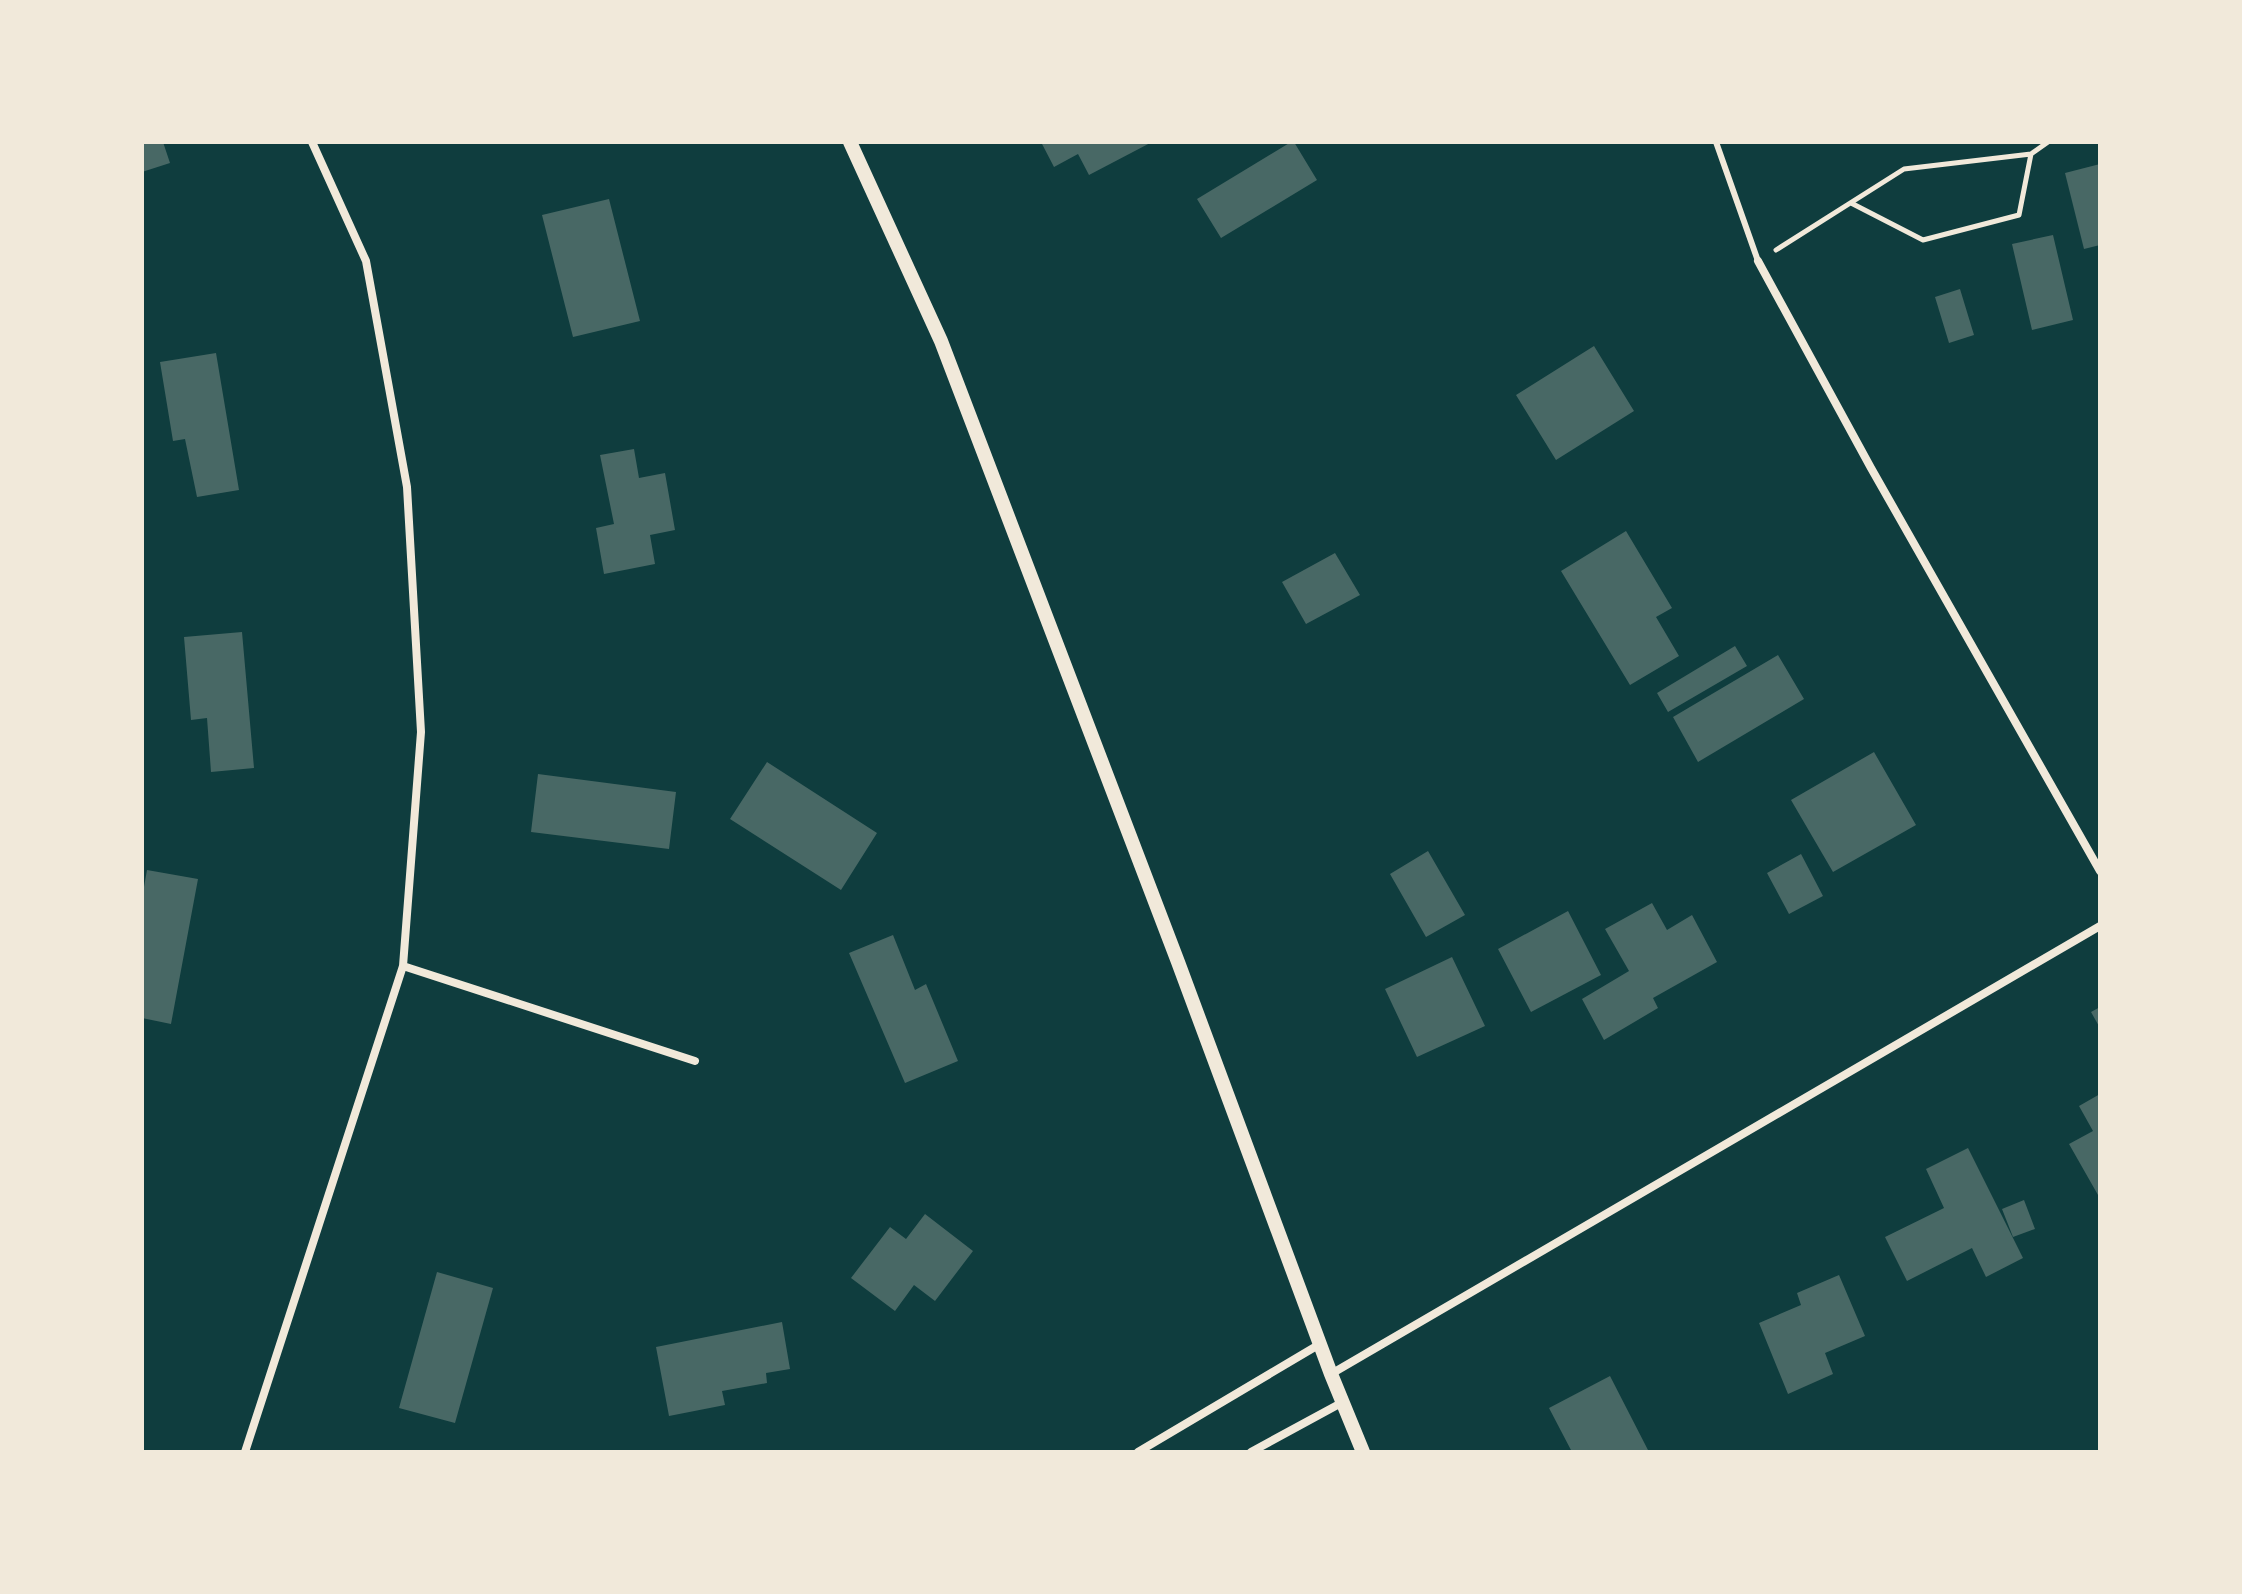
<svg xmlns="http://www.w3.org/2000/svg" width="2242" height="1594" viewBox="0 0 2242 1594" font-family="Cabin,sans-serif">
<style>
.building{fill:#486865}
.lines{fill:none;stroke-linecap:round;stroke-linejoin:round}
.path{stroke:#f1e9da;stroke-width:5}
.service{stroke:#f1e9da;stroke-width:6}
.minor{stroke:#f1e9da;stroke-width:8}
.tertiary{stroke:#f1e9da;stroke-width:14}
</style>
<rect width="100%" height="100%" fill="#0f3d3e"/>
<path class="building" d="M142 142H163L170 163 142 172Z
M1041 142H1152L1089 175 1078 154 1054 167Z
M1291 142H1294L1317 180 1221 238 1197 199Z
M2100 164V245L2084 249 2065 173Z
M609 199 640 321 573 337 542 215Z
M2053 235 2073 320 2032 330 2012 244Z
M1960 289 1974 335 1949 343 1935 297Z
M1594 346 1634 411 1556 460 1516 395Z
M216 353 239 490 197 497 185 439 173 441 160 362Z
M634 449 639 478 665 473 675 530 650 535 655 564 604 574 596 528 614 524 600 455Z
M1626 531 1672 608 1656 617 1679 656 1630 685 1561 571Z
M1335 553 1360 595 1306 624 1282 582Z
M242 632 254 768 211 772 207 718 191 720 184 637Z
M1735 646 1747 666 1668 712 1657 693Z
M1778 655 1804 699 1698 762 1673 717Z
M1874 752 1916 825 1833 872 1791 800Z
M767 762 877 833 841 890 730 819Z
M538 774 676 792 669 849 531 832Z
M1428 851 1465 915 1426 937 1390 874Z
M1801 854 1823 896 1789 914 1767 873Z
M147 870 198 879 171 1024 142 1018V898Z
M1652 903 1667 930 1692 915 1717 962 1653 998 1658 1008 1604 1040 1582 999 1629 971 1605 929Z
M1568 911 1601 975 1531 1012 1498 949Z
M893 935 915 990 926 984 958 1061 905 1083 849 953Z
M1452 957 1485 1026 1417 1057 1385 989Z
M2100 1007V1028L2091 1012Z
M2100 1094V1194L2098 1195 2069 1144 2093 1131 2079 1106Z
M1968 1148 2023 1258 1986 1277 1972 1248 1907 1281 1885 1237 1944 1208 1926 1169Z
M2024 1200 2035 1229 2013 1237 2002 1209Z
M925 1214 973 1251 935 1301 914 1285 895 1311 851 1278 890 1227 906 1239Z
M437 1272 493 1288 455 1423 399 1408Z
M1839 1275 1865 1336 1825 1353 1833 1374 1788 1394 1759 1323 1801 1305 1797 1293Z
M782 1322 790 1369 766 1373 767 1383 722 1391 725 1405 669 1416 656 1347Z
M1610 1376 1649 1452H1572L1549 1408Z"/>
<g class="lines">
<path class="path" d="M1851 203 1923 240 2019 215 2031 154
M1776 250 1904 169 2031 154 2048 142"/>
<path class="service" d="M1716 142 1758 261"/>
<path class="minor" d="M1758 261 1871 468 2100 871
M403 966 695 1061
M1331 1374 2100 926
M245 1452 403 966 421 732 407 487 366 261 312 142
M1138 1452 1320 1344
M1251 1452 1343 1402"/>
<path class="tertiary" d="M850 142 941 341 1178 962 1331 1374 1363 1452"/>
</g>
<rect width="2242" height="1594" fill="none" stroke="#f1e9da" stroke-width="288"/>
</svg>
